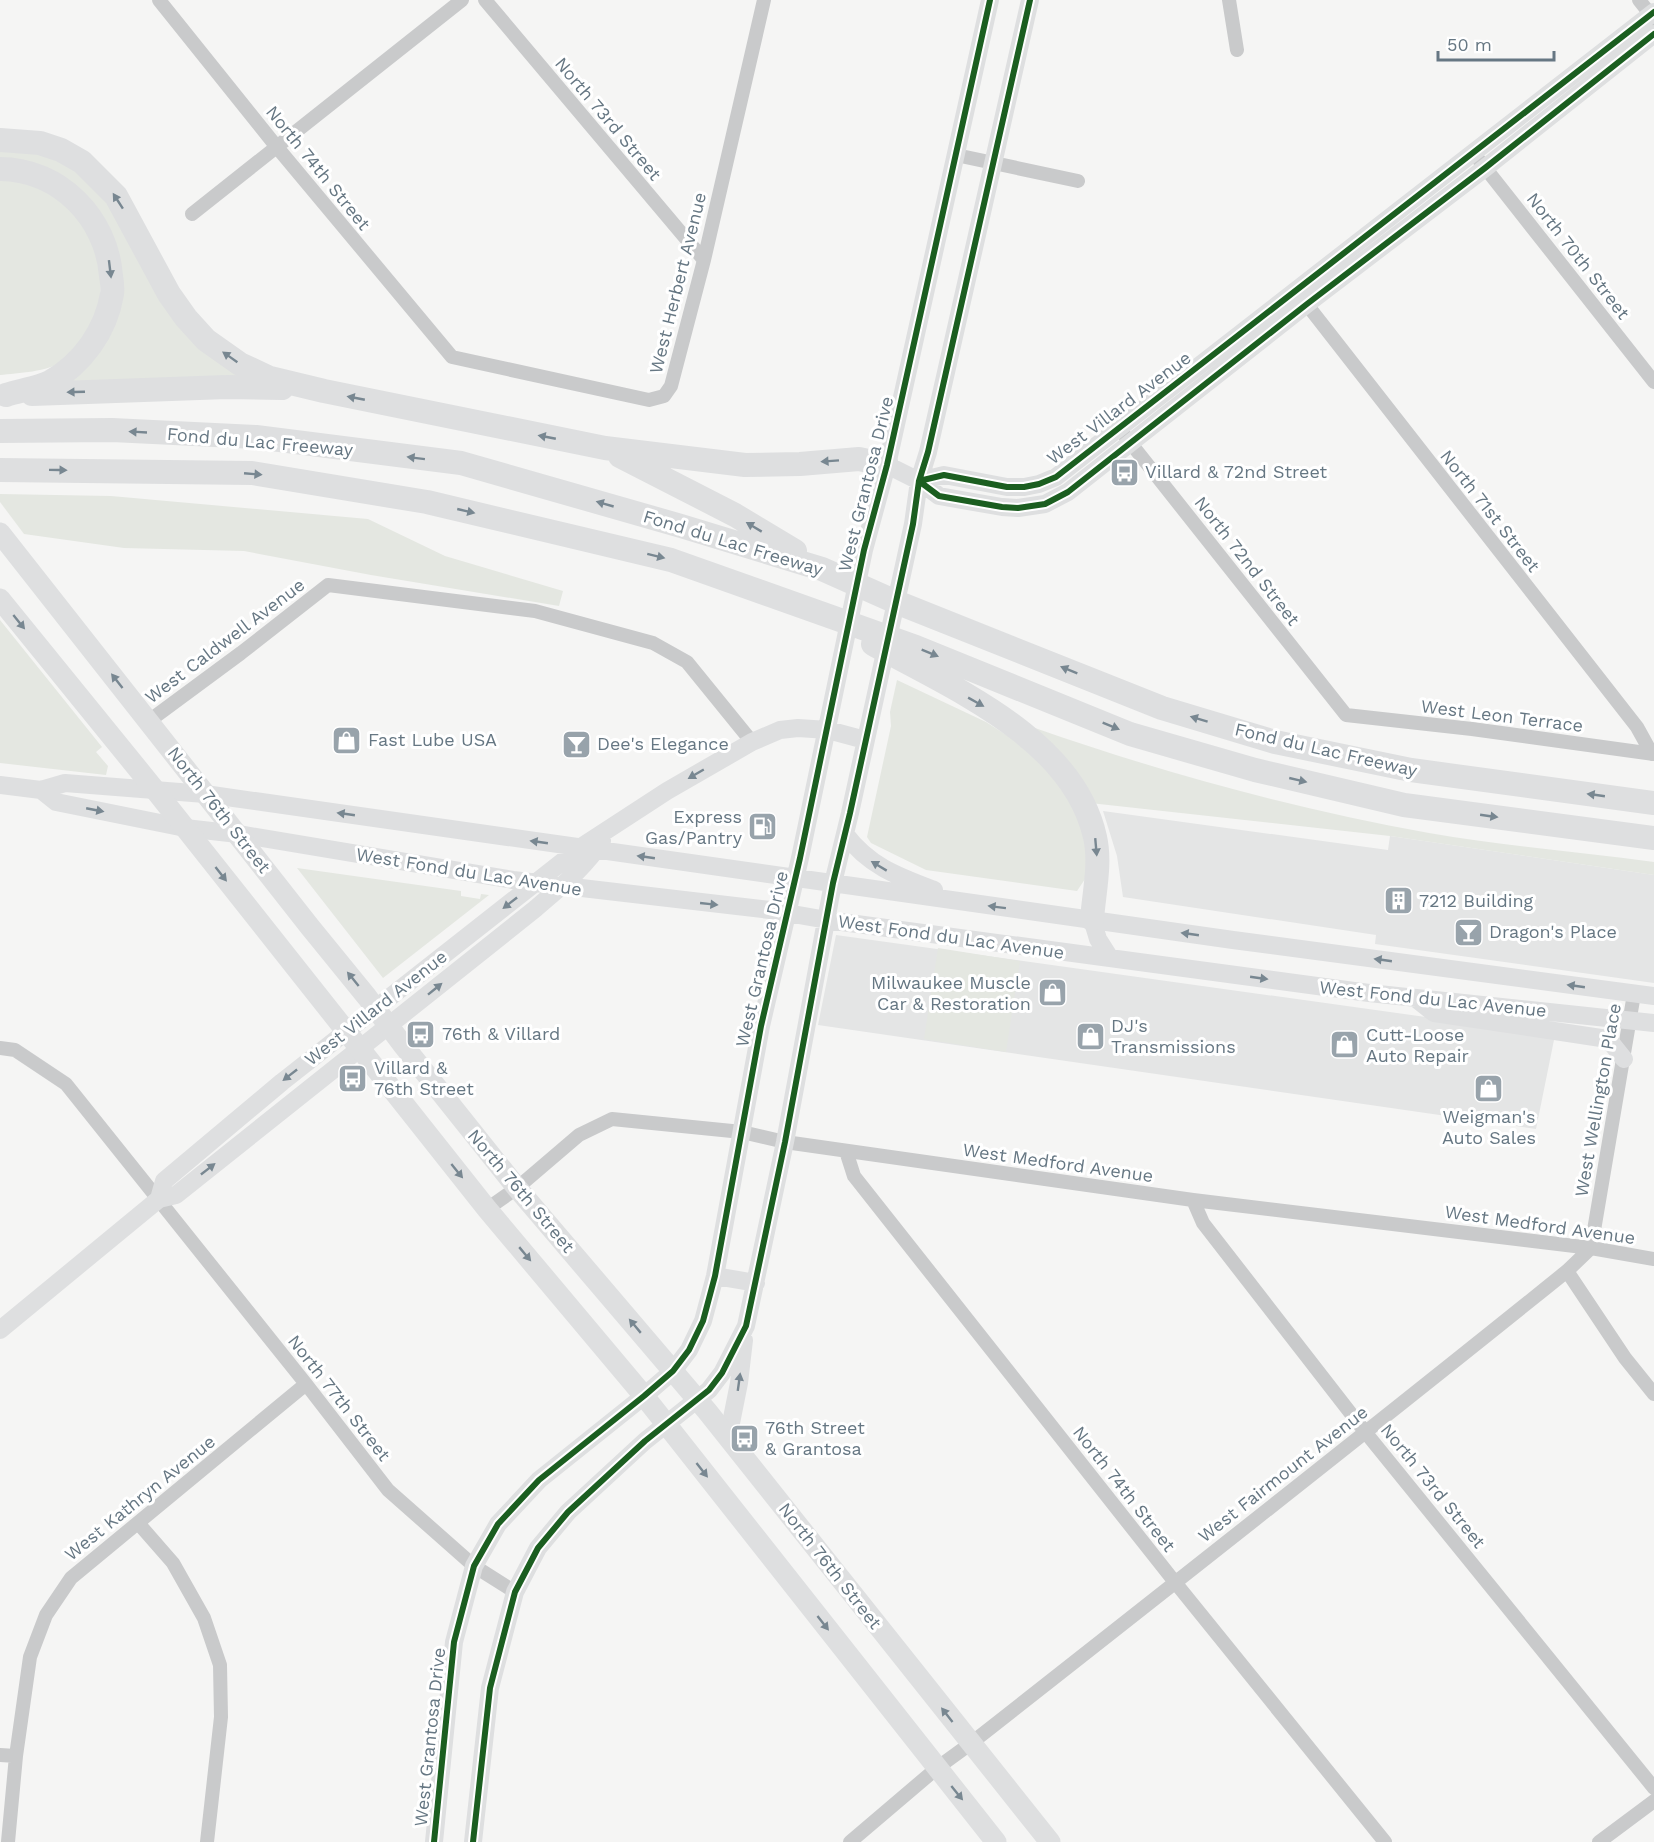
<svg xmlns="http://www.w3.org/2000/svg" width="1654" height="1842" viewBox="0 0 1654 1842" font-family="'Work Sans',sans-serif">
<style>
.built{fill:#e4e5e5}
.green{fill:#e4e7e1}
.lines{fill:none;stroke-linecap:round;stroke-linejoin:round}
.street{stroke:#c9cacb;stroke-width:14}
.secondary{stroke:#dedfe0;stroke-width:18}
.primary{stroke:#dedfe0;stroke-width:21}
.highway{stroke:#dedfe0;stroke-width:24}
.cycleway-casing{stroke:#fff;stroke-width:10}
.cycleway{stroke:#1b5e20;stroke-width:6}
.oneway{fill:#788791}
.labels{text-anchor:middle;stroke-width:6;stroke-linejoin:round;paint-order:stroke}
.street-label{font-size:18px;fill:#667783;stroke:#fff}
.poi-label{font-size:18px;fill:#667783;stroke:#fff;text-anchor:start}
</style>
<rect width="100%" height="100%" fill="#f5f5f4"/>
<path class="built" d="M1103 811 1388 850 1390 836 1654 875V983L1375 944 1376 935 1123 897 1117 856Z
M836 935 1555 1035 1536 1129 818 1025Z"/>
<path class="green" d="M0 146 49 155 89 179 246 379 52 391 104 337 102 221 0 162Z
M0 177C21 182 43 184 60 198 68 204 90 228 93 236 109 280 102 334 63 361 48 372 18 373 0 375Z
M0 494 111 496 368 519 445 556 563 591 559 606 371 575 244 551 124 548 24 534 0 502Z
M0 620 102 747 96 752 108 766 106 775 0 763Z
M897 680 986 722 1028 749 1058 781 1078 813 1086 836 1087 876 1077 891 926 870 871 843 867 837 891 726 890 712Z
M1035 728C1164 773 1295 809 1429 833 1503 846 1579 852 1654 862V875L1390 836 1090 803Z
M297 868 461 891V896L480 899 481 894 489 895 383 978Z
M938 948 1020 961 1006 1052 924 1039Z"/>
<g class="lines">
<path class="street" d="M159 0 276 146 452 357 649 400 664 396 671 386 704 260 764 0
M485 0 704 260
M1229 0 1237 50
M1639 0 1654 19
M956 155 1078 181
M1479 160 1654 382
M192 214 462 0
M1301 297 1637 727 1652 754 1654 752
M1125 436 1346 715 1472 729 1654 754
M149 721 241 653 328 585 535 611 653 643 687 662 752 742
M0 1048 15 1050 66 1084 306 1384 388 1490 474 1566 515 1592
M846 1151 854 1176 1174 1581 1385 1842
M1193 1200 1203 1223 1366 1433 1654 1788
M487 1209 517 1188 579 1135 612 1119 742 1132 785 1142 1193 1200 1591 1248 1654 1259
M1567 1271 1625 1358 1654 1394
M138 1523 173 1563 204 1618 220 1665 221 1717 207 1842
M0 1755 16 1756
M8 1842 16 1756 30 1657 46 1615 71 1578 306 1384
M850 1842 937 1768 970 1744C1170 1587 1370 1430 1567 1271L1591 1248 1634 994
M1599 1842 1654 1801"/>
<path class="secondary" d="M887 465 919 481 939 496 1002 507 1018 508 1045 504 1068 492 1307 304 1485 168 1654 34
M919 481 944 475 1007 487H1024L1039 484 1056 477 1654 12
M0 785 41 790 65 783 205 794 1233 940 1654 996
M41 790 56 802 185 828 238 834 513 880 770 910 827 920 1369 993 1654 1023
M845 834C869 866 897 876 934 890
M1092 919 1098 939 1110 958
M1415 998 1434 1013 1601 1038 1612 1044 1624 1059
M159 1199 164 1181 282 1082 581 847 667 791 752 742 780 730 798 728 828 730 865 740
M715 1276 756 1283
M0 1330 159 1199 176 1195 535 909C559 888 585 868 602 841
M728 1438 739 1383 744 1340
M434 1842 454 1642 474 1566 498 1524 539 1480 644 1396 673 1371 689 1350 703 1321 715 1276 761 1026 800 858 864 550 887 465 990 0
M473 1842 490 1688 515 1592 538 1548 568 1512 645 1441 709 1390 722 1373 746 1326 785 1142 833 883 850 813 913 524 919 481 928 452 1030 0"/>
<path class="primary" d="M0 533 310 927 367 997 403 1045 517 1188 707 1411 1050 1842
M0 599 155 790 487 1209 644 1396 996 1842"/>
<path class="highway" d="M0 140 40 143 61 150 82 162 116 196 169 294 186 318 206 340 240 364 270 378 324 391 605 448 745 465 800 464 859 459 887 465
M0 169C59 169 107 218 111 276 112 282 113 289 112 294 106 331 82 364 50 382 41 387 18 391 6 395
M32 394 227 387 282 388
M0 431 112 430 256 437 461 463 681 526 822 569 896 602 1162 708 1275 742 1411 770 1654 803
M620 456 735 515 795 551
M0 470 252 473 427 502 671 560 916 647 1130 734 1255 770 1404 805 1654 838
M873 644C952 688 1073 738 1095 837 1101 863 1094 893 1092 919"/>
<defs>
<path id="cycleway" d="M919 481 939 496 1002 507 1018 508 1045 504 1068 492 1307 304 1485 168 1654 34
M919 481 944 475 1007 487H1024L1039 484 1056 477 1654 12
M434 1842 454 1642 474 1566 498 1524 539 1480 644 1396 673 1371 689 1350 703 1321 715 1276 761 1026 800 858 864 550 887 465 990 0
M473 1842 490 1688 515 1592 538 1548 568 1512 645 1441 709 1390 722 1373 746 1326 785 1142 833 883 850 813 913 524 919 481 928 452 1030 0"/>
</defs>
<use href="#cycleway" class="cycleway-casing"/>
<use href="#cycleway" class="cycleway"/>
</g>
<defs><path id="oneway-solid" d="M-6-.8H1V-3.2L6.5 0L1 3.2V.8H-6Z" transform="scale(1.5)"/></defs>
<g class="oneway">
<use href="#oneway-solid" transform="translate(118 201) rotate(-123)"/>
<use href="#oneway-solid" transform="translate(110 269) rotate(83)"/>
<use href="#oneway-solid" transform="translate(230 357) rotate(-145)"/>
<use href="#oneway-solid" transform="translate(76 392) rotate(178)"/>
<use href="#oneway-solid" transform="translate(356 398) rotate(-169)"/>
<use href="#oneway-solid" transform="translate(138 432) rotate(-177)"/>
<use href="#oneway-solid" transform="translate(547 437) rotate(-169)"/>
<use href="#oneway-solid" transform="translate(416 458) rotate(-173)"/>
<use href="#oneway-solid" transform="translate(830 461) rotate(176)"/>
<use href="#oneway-solid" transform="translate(58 470) rotate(1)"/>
<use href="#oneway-solid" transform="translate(253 474) rotate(5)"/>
<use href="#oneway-solid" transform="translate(605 504) rotate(-164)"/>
<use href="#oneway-solid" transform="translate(466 511) rotate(13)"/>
<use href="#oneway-solid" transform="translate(754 527) rotate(-149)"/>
<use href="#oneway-solid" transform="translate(656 556) rotate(14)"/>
<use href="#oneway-solid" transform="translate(19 622) rotate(51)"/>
<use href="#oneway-solid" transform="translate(930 653) rotate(22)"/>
<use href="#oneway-solid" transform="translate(1069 670) rotate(-158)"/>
<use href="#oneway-solid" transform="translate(117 681) rotate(-128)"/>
<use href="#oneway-solid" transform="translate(976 702) rotate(29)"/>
<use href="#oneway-solid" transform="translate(1199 719) rotate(-163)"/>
<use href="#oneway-solid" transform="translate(1111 726) rotate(22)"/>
<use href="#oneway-solid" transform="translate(696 774) rotate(150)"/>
<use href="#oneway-solid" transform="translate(1298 780) rotate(13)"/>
<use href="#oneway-solid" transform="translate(1596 795) rotate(-172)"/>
<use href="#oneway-solid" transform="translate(95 810) rotate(11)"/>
<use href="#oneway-solid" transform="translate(346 814) rotate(-172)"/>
<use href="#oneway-solid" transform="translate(1489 816) rotate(8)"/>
<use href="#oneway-solid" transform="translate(539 842) rotate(-172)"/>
<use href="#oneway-solid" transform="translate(1096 847) rotate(85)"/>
<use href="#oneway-solid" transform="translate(646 857) rotate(-172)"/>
<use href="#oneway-solid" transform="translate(879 866) rotate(-149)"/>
<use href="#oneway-solid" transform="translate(221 874) rotate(52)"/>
<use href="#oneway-solid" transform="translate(510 903) rotate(142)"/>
<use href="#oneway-solid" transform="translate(709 904) rotate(6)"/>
<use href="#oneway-solid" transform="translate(997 907) rotate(-173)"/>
<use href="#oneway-solid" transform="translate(1190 934) rotate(-172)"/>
<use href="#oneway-solid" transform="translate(1383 960) rotate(-172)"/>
<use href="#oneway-solid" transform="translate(1259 978) rotate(8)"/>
<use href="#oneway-solid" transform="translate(353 979) rotate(-129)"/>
<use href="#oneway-solid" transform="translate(1576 986) rotate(-172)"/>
<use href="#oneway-solid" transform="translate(435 989) rotate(-39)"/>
<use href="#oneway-solid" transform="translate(290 1075) rotate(142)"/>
<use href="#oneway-solid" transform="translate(208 1169) rotate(-38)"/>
<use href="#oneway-solid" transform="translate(457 1171) rotate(51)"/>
<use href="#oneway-solid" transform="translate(525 1254) rotate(50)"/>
<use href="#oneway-solid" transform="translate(635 1326) rotate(-130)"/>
<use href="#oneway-solid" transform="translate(739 1382) rotate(-82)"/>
<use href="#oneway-solid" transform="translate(702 1470) rotate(52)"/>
<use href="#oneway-solid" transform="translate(823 1623) rotate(52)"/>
<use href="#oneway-solid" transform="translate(947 1715) rotate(-128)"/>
<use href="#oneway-solid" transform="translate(957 1793) rotate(51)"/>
</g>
<defs>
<symbol id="bus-square" viewBox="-11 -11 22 22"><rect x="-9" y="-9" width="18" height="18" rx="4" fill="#98a3ab" stroke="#fff"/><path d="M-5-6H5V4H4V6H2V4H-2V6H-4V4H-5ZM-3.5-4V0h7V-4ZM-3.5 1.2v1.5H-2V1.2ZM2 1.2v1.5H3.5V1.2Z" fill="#fff"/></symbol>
<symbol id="shop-square" viewBox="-11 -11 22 22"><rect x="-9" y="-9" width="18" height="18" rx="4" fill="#98a3ab" stroke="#fff"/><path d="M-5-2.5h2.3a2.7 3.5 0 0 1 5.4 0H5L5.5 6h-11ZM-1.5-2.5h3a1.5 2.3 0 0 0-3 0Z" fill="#fff"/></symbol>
<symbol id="bar-square" viewBox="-11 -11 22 22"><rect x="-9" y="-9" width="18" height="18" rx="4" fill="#98a3ab" stroke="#fff"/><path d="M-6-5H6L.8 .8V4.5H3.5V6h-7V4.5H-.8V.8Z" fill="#fff"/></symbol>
<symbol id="fuel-square" viewBox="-11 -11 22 22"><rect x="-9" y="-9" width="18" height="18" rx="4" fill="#98a3ab" stroke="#fff"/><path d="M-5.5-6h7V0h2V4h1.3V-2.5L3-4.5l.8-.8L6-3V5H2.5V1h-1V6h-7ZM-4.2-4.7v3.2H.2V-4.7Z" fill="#fff"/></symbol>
<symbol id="building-square" viewBox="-11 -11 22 22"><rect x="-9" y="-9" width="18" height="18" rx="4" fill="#98a3ab" stroke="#fff"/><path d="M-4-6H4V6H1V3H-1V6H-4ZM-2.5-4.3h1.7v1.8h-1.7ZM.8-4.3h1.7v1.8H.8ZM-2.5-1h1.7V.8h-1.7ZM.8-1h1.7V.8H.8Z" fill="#fff"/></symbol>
</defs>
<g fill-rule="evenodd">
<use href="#bus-square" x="1108" y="456" width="33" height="33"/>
<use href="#shop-square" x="330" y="724" width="33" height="33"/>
<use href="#bar-square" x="560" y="728" width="33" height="33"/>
<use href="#fuel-square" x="746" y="810" width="33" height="33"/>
<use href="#building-square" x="1382" y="884" width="33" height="33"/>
<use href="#bar-square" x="1452" y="916" width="33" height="33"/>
<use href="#shop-square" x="1036" y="976" width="33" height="33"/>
<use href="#bus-square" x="404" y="1018" width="33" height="33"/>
<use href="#shop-square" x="1074" y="1020" width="33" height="33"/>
<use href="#shop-square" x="1328" y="1028" width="33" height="33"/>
<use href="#bus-square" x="336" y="1062" width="33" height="33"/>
<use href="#shop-square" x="1472" y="1072" width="33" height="33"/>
<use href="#bus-square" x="728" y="1422" width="33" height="33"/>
</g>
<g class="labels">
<g class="street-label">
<text transform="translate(608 119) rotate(50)" y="6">North 73rd Street</text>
<text transform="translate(318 168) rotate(51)" y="6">North 74th Street</text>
<text transform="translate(1578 256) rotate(52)" y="6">North 70th Street</text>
<text transform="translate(678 283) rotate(-76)" y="6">West Herbert Avenue</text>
<text transform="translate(1119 408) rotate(-37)" y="6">West Villard Avenue</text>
<text transform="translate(260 442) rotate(5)" y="6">Fond du Lac Freeway</text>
<text transform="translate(866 484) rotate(-76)" y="6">West Grantosa Drive</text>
<text transform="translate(1490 511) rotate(52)" y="6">North 71st Street</text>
<text transform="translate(733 543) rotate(17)" y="6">Fond du Lac Freeway</text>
<text transform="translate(1247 561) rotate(52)" y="6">North 72nd Street</text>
<text transform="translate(225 641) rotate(-37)" y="6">West Caldwell Avenue</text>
<text transform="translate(1502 716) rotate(7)" y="6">West Leon Terrace</text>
<text transform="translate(1326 750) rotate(13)" y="6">Fond du Lac Freeway</text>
<text transform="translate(219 810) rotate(52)" y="6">North 76th Street</text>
<text transform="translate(469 872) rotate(9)" y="6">West Fond du Lac Avenue</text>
<text transform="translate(951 937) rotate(8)" y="6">West Fond du Lac Avenue</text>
<text transform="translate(762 959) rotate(-77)" y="6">West Grantosa Drive</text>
<text transform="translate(1433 999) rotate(6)" y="6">West Fond du Lac Avenue</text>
<text transform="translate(376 1008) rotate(-38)" y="6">West Villard Avenue</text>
<text transform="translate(1598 1100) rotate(-80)" y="6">West Wellington Place</text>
<text transform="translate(1058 1163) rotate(8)" y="6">West Medford Avenue</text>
<text transform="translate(521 1191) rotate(50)" y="6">North 76th Street</text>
<text transform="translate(1540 1225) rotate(8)" y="6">West Medford Avenue</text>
<text transform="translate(339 1398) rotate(52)" y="6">North 77th Street</text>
<text transform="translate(1283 1474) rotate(-38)" y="6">West Fairmount Avenue</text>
<text transform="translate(1433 1486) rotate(51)" y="6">North 73rd Street</text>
<text transform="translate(1124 1489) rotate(52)" y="6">North 74th Street</text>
<text transform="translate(140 1498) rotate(-39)" y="6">West Kathryn Avenue</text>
<text transform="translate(830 1566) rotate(52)" y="6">North 76th Street</text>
<text transform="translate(430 1737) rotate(-84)" y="6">West Grantosa Drive</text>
</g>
<g class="poi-label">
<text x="1145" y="478">Villard &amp; 72nd Street</text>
<text x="368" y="746">Fast Lube USA</text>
<text x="597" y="750">Dee's Elegance</text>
<text x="742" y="823" text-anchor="end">Express<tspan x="742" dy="21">Gas/Pantry</tspan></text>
<text x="1419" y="907">7212 Building</text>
<text x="1489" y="938">Dragon's Place</text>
<text x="1031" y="989" text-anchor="end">Milwaukee Muscle<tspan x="1031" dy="21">Car &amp; Restoration</tspan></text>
<text x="1111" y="1032">DJ's<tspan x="1111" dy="21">Transmissions</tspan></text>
<text x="442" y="1040">76th &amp; Villard</text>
<text x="1366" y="1041">Cutt-Loose<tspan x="1366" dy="21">Auto Repair</tspan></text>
<text x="374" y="1074">Villard &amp;<tspan x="374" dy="21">76th Street</tspan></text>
<text x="1489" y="1123" text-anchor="middle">Weigman's<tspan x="1489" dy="21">Auto Sales</tspan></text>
<text x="765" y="1434">76th Street<tspan x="765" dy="21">&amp; Grantosa</tspan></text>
</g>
</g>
<path d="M1438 51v9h116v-9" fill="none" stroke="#667783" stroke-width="3"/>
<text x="1447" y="51" font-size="18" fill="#667783" stroke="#ffffff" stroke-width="4.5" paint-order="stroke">50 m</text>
</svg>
